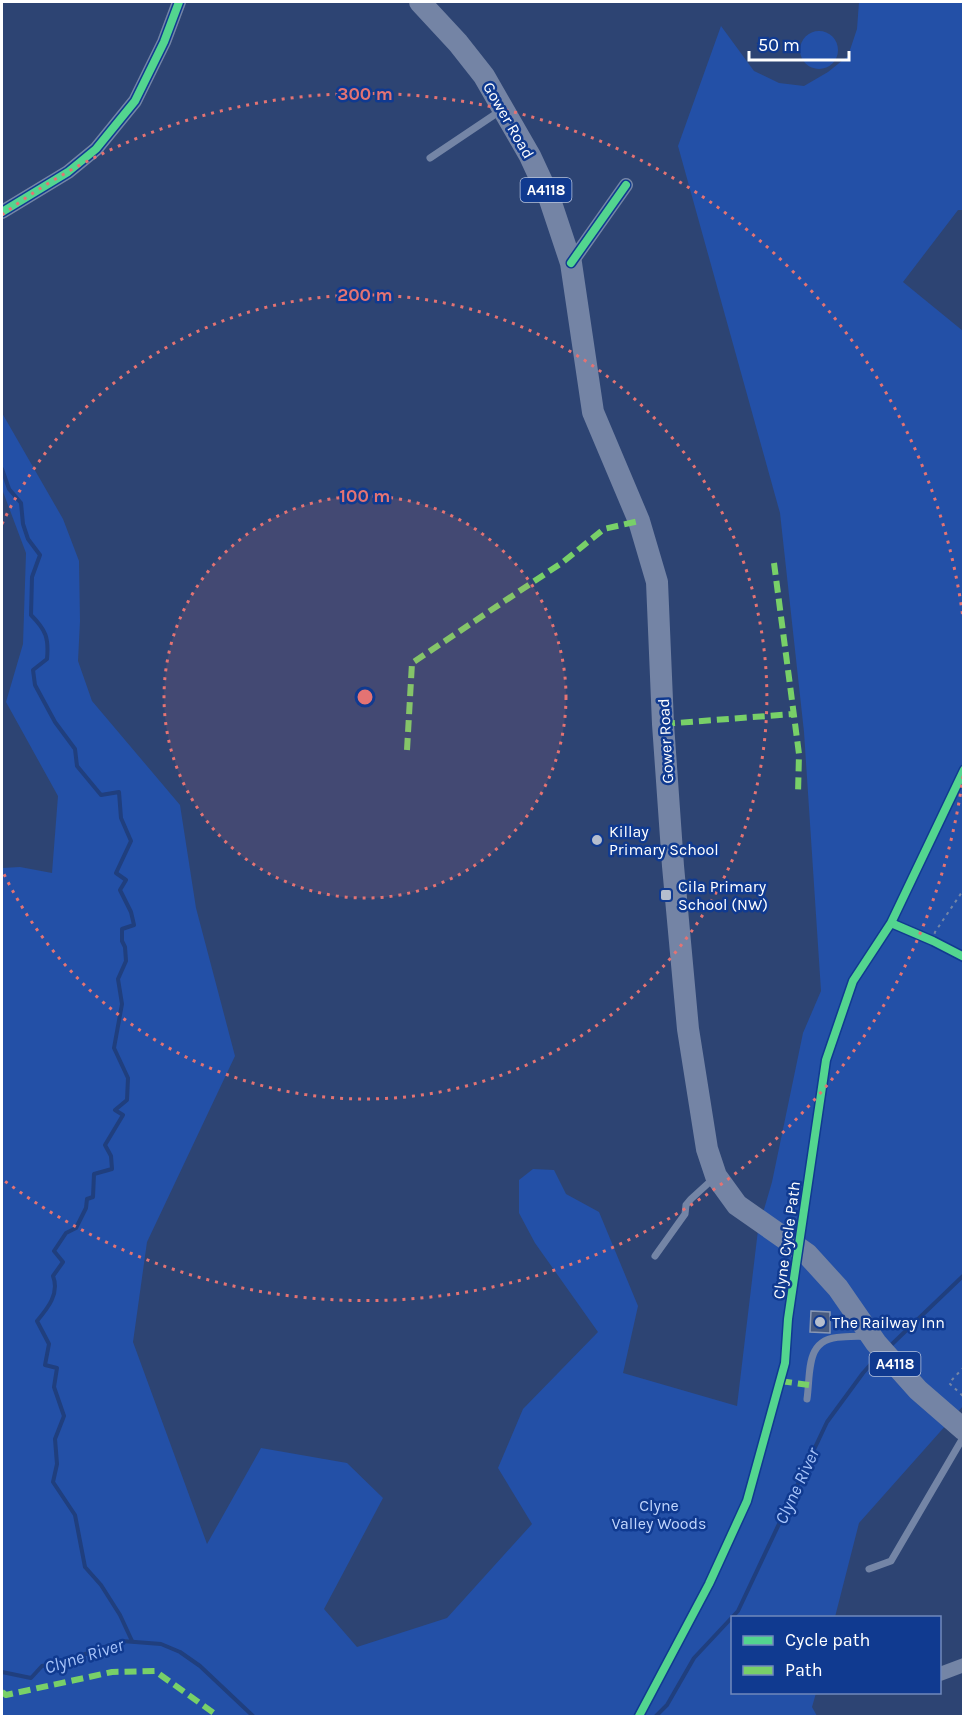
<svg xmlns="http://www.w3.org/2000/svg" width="965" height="1718" viewBox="0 0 965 1718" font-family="Karla,sans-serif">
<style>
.green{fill:#2350a7}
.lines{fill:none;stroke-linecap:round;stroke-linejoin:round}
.stream{stroke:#203f7e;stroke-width:4}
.building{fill:#485b81;stroke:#8998b4;stroke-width:1.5}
.path{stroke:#7485a6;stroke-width:2;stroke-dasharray:3 4.5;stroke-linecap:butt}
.service{stroke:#7485a6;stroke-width:7}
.minor{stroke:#7485a6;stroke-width:14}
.primary{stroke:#7484a5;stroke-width:22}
.quiet{stroke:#78d068;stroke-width:6;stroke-dasharray:12 6;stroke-linecap:butt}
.cycleway-casing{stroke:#103a90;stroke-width:11}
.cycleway{stroke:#53d58f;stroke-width:8}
.ring{fill:none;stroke:#e47373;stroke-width:3;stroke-dasharray:3 6}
.poi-dot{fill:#b6bece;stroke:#103a90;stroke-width:2}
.labels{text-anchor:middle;stroke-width:5;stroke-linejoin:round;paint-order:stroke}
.shield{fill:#103a90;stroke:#b7c4de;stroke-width:1.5}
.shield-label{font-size:15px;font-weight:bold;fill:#fff}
.street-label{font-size:16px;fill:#fff;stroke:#103a90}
.poi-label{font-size:16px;fill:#fff;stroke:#103a90;text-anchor:start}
.park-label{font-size:16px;fill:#c1d6fd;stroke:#103a90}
.water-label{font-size:18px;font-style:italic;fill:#a6c3fa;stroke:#103a90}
.centre{fill:#e47373;stroke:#103a90;stroke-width:3}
.ring-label{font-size:18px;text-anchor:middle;font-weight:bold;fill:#e47373;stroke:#103a90;stroke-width:5;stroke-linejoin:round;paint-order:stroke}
</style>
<rect width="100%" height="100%" fill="#2d4473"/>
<path class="green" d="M859 2H963V210H958L903 282 963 331V1406L859 1523 835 1617 732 1618V1692L816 1693 812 1707 817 1716H2V868L20 867 52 873 58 796 6 702 23 644 26 553 2 489V413L63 519 79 561 80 621 78 661 92 701 180 805 196 908 235 1056 147 1242 133 1342 207 1544 261 1448 347 1463 383 1498 324 1609 357 1647 447 1618 532 1524 498 1468 523 1409 598 1332 535 1243 519 1213V1180L533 1169 554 1170 566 1194 599 1212 638 1306 623 1373 737 1406 758 1230 772 1182 803 1033 821 991 804 732 780 513 678 146 721 26 754 71 779 83 804 86 828 72 848 56 857 29Z
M800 50a19 19 0 1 1 38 0a19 19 0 1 1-38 0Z"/>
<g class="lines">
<path class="stream" d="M2 469 9 489 21 503 23 524 28 539 40 555 32 577 31 615C46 630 49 638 47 659L33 670 35 685 55 722 75 749 77 766 101 795 119 792 121 818 131 841 116 873 126 880 120 890 131 912 134 925 122 929V941L125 947 126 961 118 979 122 1004 114 1048 128 1078 127 1100 115 1110 123 1115 105 1145 111 1156 112 1169 94 1174 93 1197 87 1199 86 1208 76 1228 66 1233 54 1251 63 1262 53 1276C60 1294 47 1309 37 1321L49 1344 45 1365 57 1368 54 1387 64 1416 55 1439 57 1464 53 1482 75 1515 85 1567 101 1585 120 1615 132 1641
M889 1347 964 1275
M2 1672 31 1678 42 1666 63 1662 122 1641 161 1644 180 1652 200 1666 253 1716
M656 1716 667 1705 694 1658 738 1611 827 1422 863 1373 878 1356"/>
</g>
<path class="building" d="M811 1311 830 1312V1333L810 1332Z"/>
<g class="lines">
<path class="path" d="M933 941 935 932 964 889
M964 1367 949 1383 964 1397"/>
<path class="service" d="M430 158 500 111
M655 1256 685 1214 686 1205 691 1199 714 1178
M807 1399C811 1370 805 1338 842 1337 850 1337 859 1335 866 1337
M869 1569 891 1561 964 1436"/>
<path class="minor" d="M2 212 68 172 96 149 135 101 164 42 179 2
M571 263 626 185
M940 1674 964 1665"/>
<path class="primary" d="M420 2 458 43 484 76 530 156 549 197 571 263 593 412 639 521 657 582 663 724 673 866 688 1029 707 1149 716 1176 737 1205 807 1254 838 1288 876 1343 918 1390 964 1430"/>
<path class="quiet" d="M774 563 799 754 798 794
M663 724 793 714
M407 750 412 663 563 562 604 529 639 521
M780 1381 809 1385
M2 1692 6 1695 112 1672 155 1671 218 1716"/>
<defs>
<path id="cycleway" d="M2 212 68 172 96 149 135 101 164 42 179 2
M571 263 626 185
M891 923 933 941 964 957
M639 1716 709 1584 747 1501 785 1363 788 1319 826 1060 853 981 891 923 964 770"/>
</defs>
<use href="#cycleway" class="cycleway-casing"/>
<use href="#cycleway" class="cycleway"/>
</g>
<circle cx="365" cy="697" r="201" fill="#e47373" fill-opacity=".12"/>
<g class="ring">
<circle cx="365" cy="697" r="201"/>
<path d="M2 524A402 402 0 1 1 2 870"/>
<path d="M963 776A603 603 0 0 1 2 1179M2 215A603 603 0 0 1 963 618"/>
</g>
<g class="poi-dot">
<circle cx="597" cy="840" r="6"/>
<rect x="660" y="889" width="12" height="12" rx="3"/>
<circle cx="820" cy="1322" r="6"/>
</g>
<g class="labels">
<g class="shield">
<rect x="520.5" y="178" width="51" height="24" rx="4.5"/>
<rect x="869.5" y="1352" width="51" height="24" rx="4.5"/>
</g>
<g class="shield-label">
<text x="546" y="195">A4118</text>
<text x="895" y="1369">A4118</text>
</g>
<g class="street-label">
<text transform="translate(509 120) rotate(60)" y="6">Gower Road</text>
<text transform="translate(665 741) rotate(-93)" y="6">Gower Road</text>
<text transform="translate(786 1240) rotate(-82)" y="6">Clyne Cycle Path</text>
</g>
<g class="poi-label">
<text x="609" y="837">Killay<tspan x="609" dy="18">Primary School</tspan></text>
<text x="678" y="892">Cila Primary<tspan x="678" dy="18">School (NW)</tspan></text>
<text x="832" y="1328">The Railway Inn</text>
</g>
<g class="park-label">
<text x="659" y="1511">Clyne<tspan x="659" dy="18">Valley Woods</tspan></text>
</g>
<g class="water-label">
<text transform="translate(797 1486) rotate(-65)" y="6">Clyne River</text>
<text transform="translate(84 1656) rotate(-17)" y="6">Clyne River</text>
</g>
</g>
<circle cx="365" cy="697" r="9" class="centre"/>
<g class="ring-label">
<text x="365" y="100">300 m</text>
<text x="365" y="301">200 m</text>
<text x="365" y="502">100 m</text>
</g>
<rect width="965" height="1718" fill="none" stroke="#ffffff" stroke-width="6"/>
<rect x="731" y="1616" width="210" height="78" fill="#103a90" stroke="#7089bc" stroke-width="1.5"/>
<rect x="743" y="1636" width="30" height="9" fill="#53d58f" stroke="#7089bc" stroke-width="1.5"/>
<text x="785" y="1646" font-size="18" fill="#ffffff">Cycle path</text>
<rect x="743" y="1666" width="30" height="9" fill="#78d068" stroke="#7089bc" stroke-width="1.5"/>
<text x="785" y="1676" font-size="18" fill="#ffffff">Path</text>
<path d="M749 51v9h100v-9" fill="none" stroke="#ffffff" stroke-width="3"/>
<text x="758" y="51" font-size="18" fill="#ffffff" stroke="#103a90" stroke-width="4.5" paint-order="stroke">50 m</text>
</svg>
